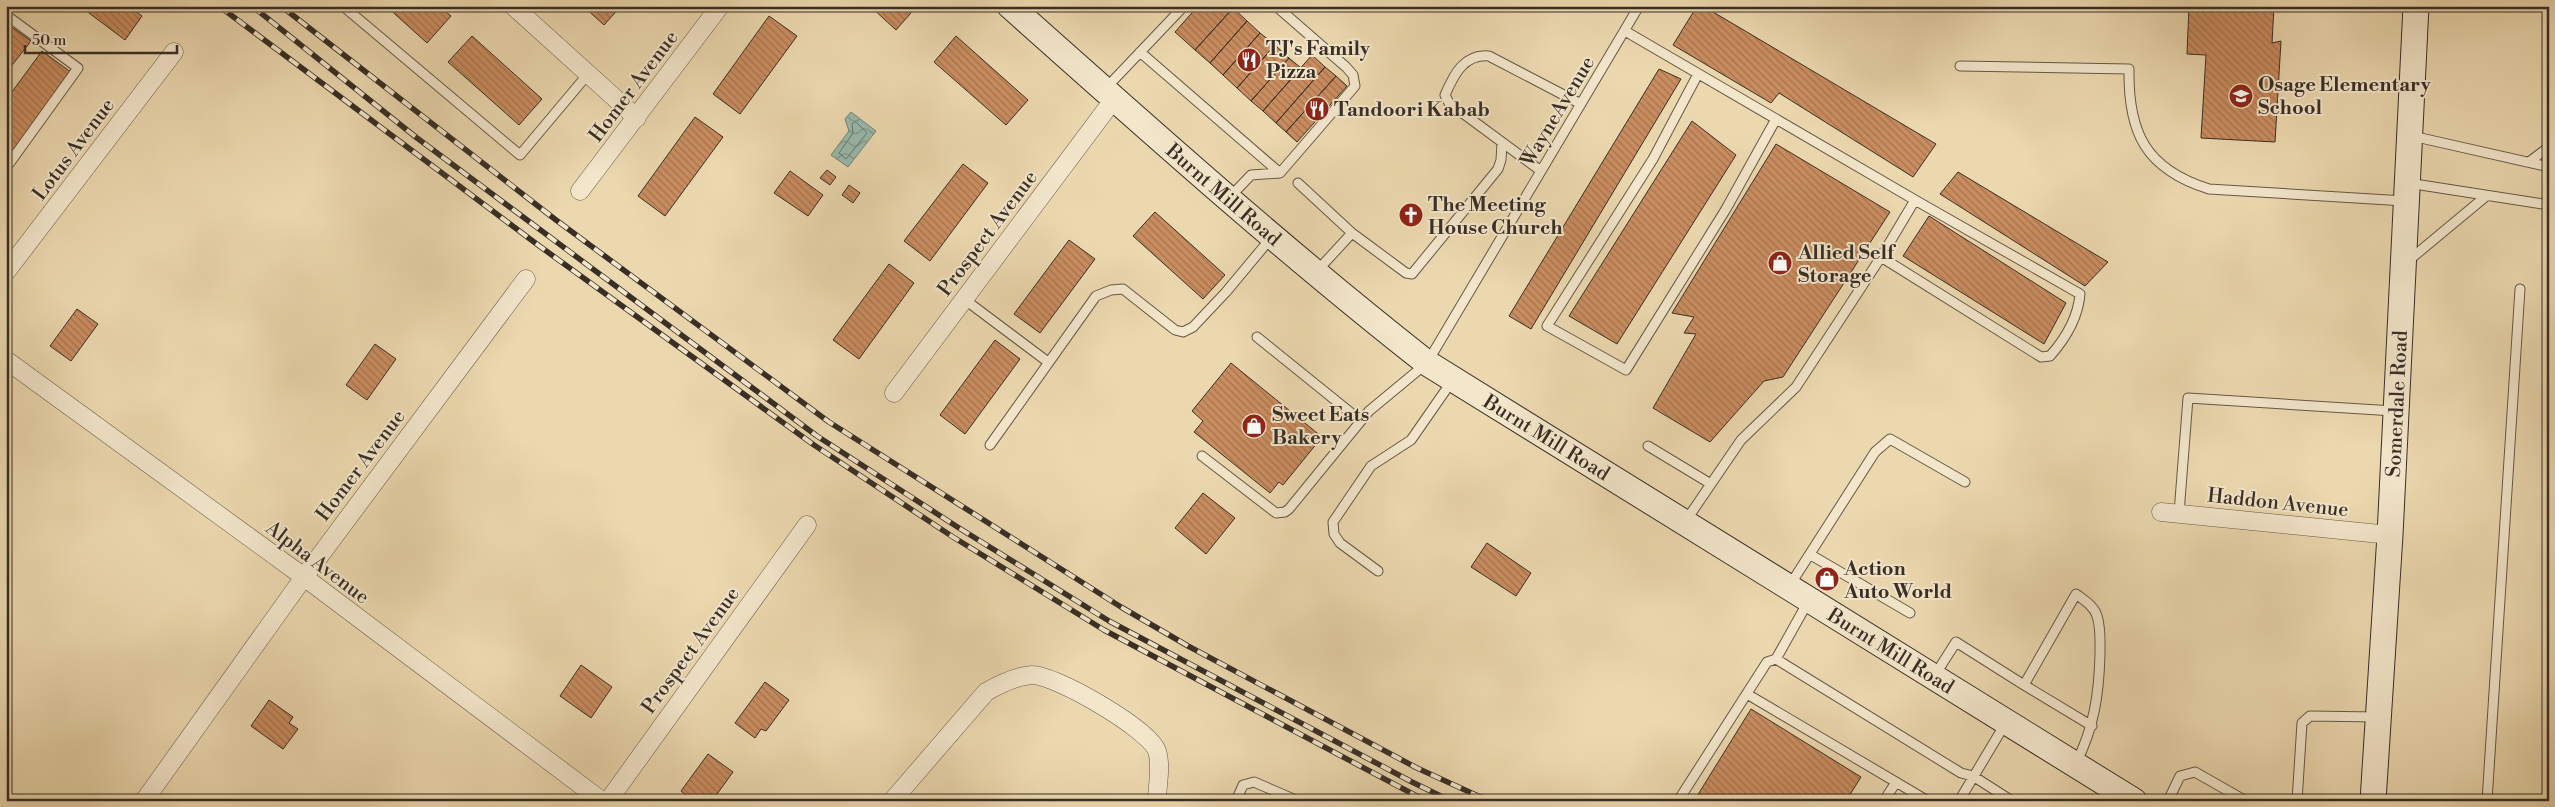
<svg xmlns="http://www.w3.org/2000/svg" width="2555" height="807" viewBox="0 0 2555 807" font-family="'Libre Bodoni',serif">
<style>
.water{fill:url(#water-waves);stroke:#728177}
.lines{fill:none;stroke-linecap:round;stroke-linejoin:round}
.shore{stroke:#68746a;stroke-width:1}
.building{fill:url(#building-back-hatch);stroke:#382e26}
.service-casing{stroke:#655848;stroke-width:11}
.minor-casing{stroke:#655848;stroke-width:19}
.secondary-casing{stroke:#382e26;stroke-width:27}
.service{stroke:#f3e6cb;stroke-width:9}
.minor{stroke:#f3e6cb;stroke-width:18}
.secondary{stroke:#f3e6cb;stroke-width:25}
.rail-casing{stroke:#382e26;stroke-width:5.5}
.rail{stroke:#f3e6cb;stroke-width:4;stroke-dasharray:11;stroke-linecap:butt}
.labels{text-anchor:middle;stroke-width:4;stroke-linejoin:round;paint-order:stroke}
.poi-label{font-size:20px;font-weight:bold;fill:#382e26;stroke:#f3e6cb;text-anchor:start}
.street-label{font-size:20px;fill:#382e26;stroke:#f3e6cb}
</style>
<defs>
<pattern id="water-waves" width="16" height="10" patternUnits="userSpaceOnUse" patternTransform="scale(1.25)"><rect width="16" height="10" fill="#99b9ad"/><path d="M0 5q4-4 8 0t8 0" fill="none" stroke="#7e978d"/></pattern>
<pattern id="building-back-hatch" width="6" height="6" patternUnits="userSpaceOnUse" patternTransform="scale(1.25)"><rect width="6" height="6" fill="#ca8d60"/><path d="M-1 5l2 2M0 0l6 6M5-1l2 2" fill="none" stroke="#a5744f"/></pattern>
</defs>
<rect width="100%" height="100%" fill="#ecd8af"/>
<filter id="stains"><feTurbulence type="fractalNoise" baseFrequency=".004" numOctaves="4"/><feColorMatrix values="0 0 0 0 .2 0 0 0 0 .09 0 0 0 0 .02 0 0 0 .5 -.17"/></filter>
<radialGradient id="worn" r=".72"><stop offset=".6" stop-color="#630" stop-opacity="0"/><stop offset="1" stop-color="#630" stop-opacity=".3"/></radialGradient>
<path class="water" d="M851 112 876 131 848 167 831 155 849 131 845 119Z"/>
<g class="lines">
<path class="shore" d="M856 122 867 133 846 159 839 153 853 133 852 124Z"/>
</g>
<path class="building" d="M88 6H128L142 16 125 40 85 10Z
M386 6H439L451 16 427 43Z
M583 6H621L604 25Z
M870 6H917L896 30Z
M1198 6H1235L1195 50 1175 32Z
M1697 6H1703L1936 144 1913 177 1779 93 1771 103 1673 45Z
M2189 6H2274L2272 43 2281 41 2275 142 2201 138 2206 55 2187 54Z
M1233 8 1247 21 1210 63 1195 50Z
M769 16 797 36 740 114 713 94Z
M1247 21 1260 33 1223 75 1210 63Z
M6 23 31 41 6 73Z
M1260 33 1275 45 1237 88 1223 75Z
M472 36 542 99 519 125 448 62Z
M956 36 1028 100 1006 125 934 62Z
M1275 45 1289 58 1251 101 1237 88Z
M42 51 72 73 6 162V100Z
M1312 55 1325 67 1276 123 1263 111Z
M1289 58 1301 68 1263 111 1251 101Z
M1325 67 1336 76 1286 132 1276 123Z
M1659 69 1681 79 1531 329 1509 316Z
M1336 76 1347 86 1297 142 1286 132Z
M695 117 723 137 665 216 638 196Z
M1692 121 1736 155 1617 344 1569 316Z
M1776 144 1890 212 1783 377 1764 381 1710 442 1653 408 1696 334 1684 333 1694 317 1672 313Z
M963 164 988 183 930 261 904 241Z
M827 170 836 177 830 185 820 178Z
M790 171 823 195 808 216 774 193Z
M1958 172 2108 262 2085 286 1940 194Z
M849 185 860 193 853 203 842 195Z
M1155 212 1225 275 1203 299 1133 236Z
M1929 216 2066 303 2044 344 1903 256Z
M1069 240 1095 259 1040 333 1014 314Z
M889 264 914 283 859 359 833 340Z
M77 309 98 324 71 361 50 346Z
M995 340 1020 359 965 434 940 415Z
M375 344 396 359 367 400 346 385Z
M1231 363 1322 437 1283 485 1279 482 1270 493 1194 432 1203 421 1192 411Z
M1203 493 1235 518 1206 554 1175 528Z
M1487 543 1531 573 1516 596 1471 567Z
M581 665 612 687 591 718 560 696Z
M765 682 789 700 766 731 761 729 755 738 735 723Z
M269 700 293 717 289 723 298 729 283 749 251 726Z
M1751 709 1861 777 1846 801H1694Z
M708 754 733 772 712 801H693L681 791Z"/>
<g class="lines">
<defs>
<path id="service" d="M343 6 520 155 588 74
M6 15 78 68 6 168
M1625 31 1915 200 1881 257 1796 387 1741 440 1685 522
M1140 52 1280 173
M1960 66 2129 69C2128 132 2145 169 2209 189L2405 201
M1698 74 1653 159 1547 326 1626 370 1726 209 1776 119
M1106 88 1184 6
M2412 136 2549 167
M2529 162 2549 147
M1541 171 1449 103 1445 95C1454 74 1464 54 1489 56L1581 104
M1298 183 1352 233
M2408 183 2549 205
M1229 198 1251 175 1280 173 1355 86 1353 75 1346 67 1276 6
M1881 257 2041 357 2050 356C2066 338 2078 318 2080 294L1915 200
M2408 261 2485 197
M1317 271 1352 233 1406 273 1412 274 1498 169 1501 160 1502 143
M964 299 1048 362
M1257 337 1361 421
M990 445 1096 296 1111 290 1123 289 1175 330 1183 332 1193 327 1226 292 1271 238
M1648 446 1711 484
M1202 456 1276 513 1285 512 1289 509 1369 411 1427 363 1639 6
M2179 513 2188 398 2394 411
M1811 555 1910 613
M1378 571 1340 543 1334 534 1333 522 1371 466 1411 440 1452 381
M1790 585 1875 452 1890 439 1965 482
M1776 659 1961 773 1973 776 2012 801
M1935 675 1956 642 2024 685 2076 594C2084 600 2094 606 2097 616 2101 628 2100 642 2100 654 2099 694 2094 728 2076 763
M2024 685 2092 726
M1747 694 1928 801
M1236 801 1243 785 1254 782 1298 801
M1678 801 1767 662 1776 659 1809 600
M1884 801 1896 782
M1959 801 2005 724
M2168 801 2180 776 2195 772 2246 801
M2297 801 2302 723 2310 716 2376 717
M2487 801 2520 289"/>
<path id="minor" d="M513 6 637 118
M580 191 720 6
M6 272 174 52
M6 360 304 577 602 801
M894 393 1114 99
M2161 512 2390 535
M144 801 304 577 526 279
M608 801 807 525
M892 801 986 692C1000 684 1016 676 1032 675 1056 675 1149 729 1157 751 1162 765 1157 786 1157 801"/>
<g id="secondary">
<path id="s1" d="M1010 6C1147 128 1283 250 1427 363L2134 801"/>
<path id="s2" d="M2373 801 2390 535 2416 6"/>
</g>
</defs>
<use href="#service" class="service-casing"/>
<use href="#minor" class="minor-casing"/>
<use href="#secondary" class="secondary-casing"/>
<use href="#service" class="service"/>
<use href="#minor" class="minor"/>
<use href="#secondary" class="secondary"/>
<defs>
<path id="rail" d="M219 6 538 245 814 445 953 537 1104 630 1426 801
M252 6 417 138 817 436 959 528 1109 621 1412 782 1451 801
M281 6 556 220 829 422 1121 607 1188 646 1417 768 1489 801"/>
</defs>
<use href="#rail" class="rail-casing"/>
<use href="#rail" class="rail"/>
</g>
<defs>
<symbol id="restaurant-disc" viewBox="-11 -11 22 22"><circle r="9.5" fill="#8f2418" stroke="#f3e6cb"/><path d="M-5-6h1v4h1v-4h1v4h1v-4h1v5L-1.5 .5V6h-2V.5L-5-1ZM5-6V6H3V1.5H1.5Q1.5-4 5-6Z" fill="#fff"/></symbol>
<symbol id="school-disc" viewBox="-11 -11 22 22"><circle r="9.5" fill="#8f2418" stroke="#f3e6cb"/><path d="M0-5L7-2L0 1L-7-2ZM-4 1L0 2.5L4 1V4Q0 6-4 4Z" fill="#fff"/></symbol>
<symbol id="church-disc" viewBox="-11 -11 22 22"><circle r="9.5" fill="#8f2418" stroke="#f3e6cb"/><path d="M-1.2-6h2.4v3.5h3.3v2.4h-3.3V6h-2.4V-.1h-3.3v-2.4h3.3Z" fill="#fff"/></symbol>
<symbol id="shop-disc" viewBox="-11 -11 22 22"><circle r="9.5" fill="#8f2418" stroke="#f3e6cb"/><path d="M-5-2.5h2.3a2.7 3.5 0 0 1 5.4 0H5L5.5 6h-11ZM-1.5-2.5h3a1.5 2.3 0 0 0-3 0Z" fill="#fff"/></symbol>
</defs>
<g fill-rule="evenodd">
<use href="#restaurant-disc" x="1235" y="46" width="28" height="28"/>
<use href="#school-disc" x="2227" y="82" width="28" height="28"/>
<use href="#restaurant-disc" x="1303" y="95" width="28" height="28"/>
<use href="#church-disc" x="1397" y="201" width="28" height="28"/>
<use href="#shop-disc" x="1766" y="249" width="28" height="28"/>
<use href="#shop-disc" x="1240" y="412" width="28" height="28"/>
<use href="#shop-disc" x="1813" y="565" width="28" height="28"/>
</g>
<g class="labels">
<g class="poi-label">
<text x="1266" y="55">TJ's Family<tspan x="1266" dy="23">Pizza</tspan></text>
<text x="2258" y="91">Osage Elementary<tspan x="2258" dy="23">School</tspan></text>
<text x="1334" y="116">Tandoori Kabab</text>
<text x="1428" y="211">The Meeting<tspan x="1428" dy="23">House Church</tspan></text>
<text x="1798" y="259">Allied Self<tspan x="1798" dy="23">Storage</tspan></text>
<text x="1272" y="421">Sweet Eats<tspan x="1272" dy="23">Bakery</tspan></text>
<text x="1844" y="575">Action<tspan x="1844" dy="23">Auto World</tspan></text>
</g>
<g class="street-label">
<text transform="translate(633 86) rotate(-53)" y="7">Homer Avenue</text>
<text transform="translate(1557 111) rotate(-59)" y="7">WayneAvenue</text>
<text transform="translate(73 149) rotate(-53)" y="7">Lotus Avenue</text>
<text dy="7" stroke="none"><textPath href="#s1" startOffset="285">Burnt Mill Road</textPath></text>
<text transform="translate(987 233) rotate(-53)" y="7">Prospect Avenue</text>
<text dy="7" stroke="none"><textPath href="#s2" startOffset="398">Somerdale Road</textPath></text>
<text dy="7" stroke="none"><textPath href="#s1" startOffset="690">Burnt Mill Road</textPath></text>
<text transform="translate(360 465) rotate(-53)" y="7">Homer Avenue</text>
<text transform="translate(2278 502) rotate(6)" y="7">Haddon Avenue</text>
<text transform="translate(318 562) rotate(37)" y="7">Alpha Avenue</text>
<text transform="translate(690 650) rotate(-54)" y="7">Prospect Avenue</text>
<text dy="7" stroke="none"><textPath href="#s1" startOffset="1095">Burnt Mill Road</textPath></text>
</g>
</g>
<rect width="2555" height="807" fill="none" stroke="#ecd8af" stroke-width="25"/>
<rect x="8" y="8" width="2540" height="792" fill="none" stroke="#382e26" stroke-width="2.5"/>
<rect x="12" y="12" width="2530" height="782" fill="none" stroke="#382e26"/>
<path d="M25 45v8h152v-8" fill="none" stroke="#382e26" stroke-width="2.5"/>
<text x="32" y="45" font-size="15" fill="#382e26" stroke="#f3e6cb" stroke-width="4" paint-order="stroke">50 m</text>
<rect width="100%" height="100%" filter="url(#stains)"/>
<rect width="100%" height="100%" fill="url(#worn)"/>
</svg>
